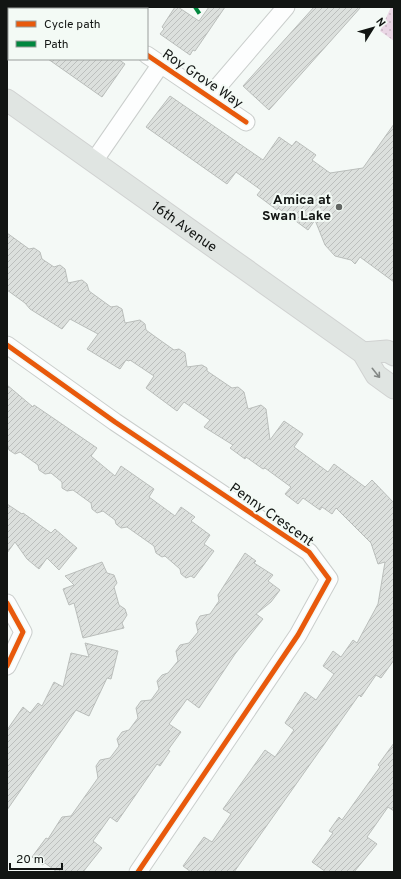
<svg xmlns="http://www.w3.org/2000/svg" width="401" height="879" viewBox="0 0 401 879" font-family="Overpass,sans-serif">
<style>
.park{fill:url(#park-dots)}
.building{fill:url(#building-hatch);stroke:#babebb}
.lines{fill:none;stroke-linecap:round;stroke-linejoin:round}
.minor-casing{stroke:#cacecc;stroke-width:19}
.major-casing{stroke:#d0d2d1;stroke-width:23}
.minor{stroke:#fdfefe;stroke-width:17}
.major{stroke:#e0e5e2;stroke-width:21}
.quiet{stroke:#00873e;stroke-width:4;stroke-dasharray:8 4;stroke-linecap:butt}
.cycleway-casing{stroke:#f3faf5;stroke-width:8}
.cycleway{stroke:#e8590c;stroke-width:5}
.oneway{stroke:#838785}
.poi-dot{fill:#616562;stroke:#f3faf5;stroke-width:1.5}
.labels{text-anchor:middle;stroke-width:4;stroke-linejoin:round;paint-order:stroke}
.street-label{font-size:14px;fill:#121513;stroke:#f3faf5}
.poi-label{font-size:14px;font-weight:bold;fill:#121513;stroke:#f3faf5;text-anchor:end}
</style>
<defs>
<pattern id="park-dots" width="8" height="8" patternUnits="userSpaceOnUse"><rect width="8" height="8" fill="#ead6e5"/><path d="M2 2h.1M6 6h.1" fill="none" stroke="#c8b7c4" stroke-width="1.8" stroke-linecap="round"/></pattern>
<pattern id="building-hatch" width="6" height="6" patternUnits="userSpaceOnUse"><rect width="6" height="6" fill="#dce0dd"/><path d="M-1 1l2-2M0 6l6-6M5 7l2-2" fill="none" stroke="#bcbfbd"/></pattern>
</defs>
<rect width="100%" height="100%" fill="#f4f9f6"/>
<path class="park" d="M391 7H394V41L380 31Z"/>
<path class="building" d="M175 7H178L199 21 209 7H225L195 51 193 50 190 55 160 34 164 29 162 27Z
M314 7H361L269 110 243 86Z
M48 59H118L125 64 102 97Z
M170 96 263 160 279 137 292 146 296 141 316 155 312 160 330 173 363 168 394 124V282L360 257 355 264 351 260 335 256 325 245 315 220 308 230 278 208 277 210 257 195 261 190 236 172 227 184 146 127Z
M7 233 29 249 34 248 40 252 42 259 54 267 60 265 65 269 68 283 82 280 87 284 89 291 111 307 117 306 122 309 125 323 140 320 145 324 146 330 157 338 174 350 179 349 185 353 187 367 202 365 207 368V371L232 388 238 387 244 392 248 409 261 405 266 409 270 440 284 421 303 434 294 447 328 472 334 464 365 487 372 480 394 503V660L381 678 376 675 361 697 359 695 234 872H191L183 866 204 837 212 842 231 814 223 809 265 750 275 757 294 730 285 723 305 692 316 700 334 674 323 666 333 651 341 657 353 640 357 643 378 604 385 562 378 564 371 543 336 508 332 514 322 507 320 510 303 498 298 504 285 494 291 487 265 468 263 469 246 457 245 459 230 448 233 445 204 427 210 420 184 402 177 411 146 388 154 376 130 360 129 361 126 360 120 369 87 349 98 334 70 319 62 329 30 309 25 303 7 290Z
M7 385 33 407 34 405 97 448 91 456 115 476 121 466 154 489 149 497 175 516 181 507 195 517 191 521 210 535 204 544 214 551 194 578 191 576 186 578 181 574 180 569 165 556 162 557 156 553 154 546 127 527 121 528 116 524 115 520 103 511 97 513 92 509 91 503 73 490 67 491 62 488V482L51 473 45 474 39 470 38 465 20 452 15 454 9 450 7 443Z
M7 504 22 514 23 513 51 533 55 529 77 548 59 570 47 558 39 569 27 559 15 542 7 553Z
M245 553 256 561 254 563 273 575 268 581 280 590 271 602 256 614 263 619 235 654 199 708 187 699 169 724 181 732 168 750 170 751 160 766 157 764 117 822 110 817 93 841 102 848 83 872H57L45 863 43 865 32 857 46 838 48 839 62 817 71 816 98 778 96 766 100 760 110 758 119 746 117 739 122 732 129 730 138 718 136 708 141 701 151 700 159 689 157 681 162 675 168 673 178 661 176 651 180 645 189 643 198 632 196 623 200 616 210 614 219 601 218 595Z
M102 562 107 573 114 575 117 583 114 587 119 605 125 609 127 615 122 623 124 628 83 638 74 603 69 605 63 589 74 585 65 576Z
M85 643 118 651 111 679 107 678 89 716 76 710 7 810V730L23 707 30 713 38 703 42 706 54 682 63 687 71 653 89 657Z
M394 743V811L388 807 367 837 377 844 354 872H326L312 862 333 833 329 831 339 817 342 820 380 767 378 765Z"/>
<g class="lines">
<defs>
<path id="minor" d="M79 7 81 9
M94 9 96 7
M147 55 246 122
M209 97 286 7
M94 161 161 64
M7 345 115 422 309 552 329 579 298 635 138 872
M7 603 23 632 7 666"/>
<g id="major">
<path id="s1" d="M7 100 363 353 376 375 394 388"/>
<path d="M363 353 387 351 394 355"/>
</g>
</defs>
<use href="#minor" class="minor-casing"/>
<use href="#major" class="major-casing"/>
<use href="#minor" class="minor"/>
<use href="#major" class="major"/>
<path class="quiet" d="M195 7 201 16"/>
<defs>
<path id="cycleway" d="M147 55 246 122
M7 345 115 422 309 552 329 579 298 635 138 872
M7 603 23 632 7 666"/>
</defs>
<use href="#cycleway" class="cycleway-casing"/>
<use href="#cycleway" class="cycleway"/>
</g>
<defs><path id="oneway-shaft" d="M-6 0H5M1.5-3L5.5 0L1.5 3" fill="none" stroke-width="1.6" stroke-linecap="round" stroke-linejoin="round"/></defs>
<use class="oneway" href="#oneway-shaft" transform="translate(376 373) rotate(51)"/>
<circle class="poi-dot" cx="339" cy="207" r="4"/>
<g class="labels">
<g class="street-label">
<text transform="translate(203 78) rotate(34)" y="5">Roy Grove Way</text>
<text dy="5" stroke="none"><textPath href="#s1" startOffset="218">16th Avenue</textPath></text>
<text transform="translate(272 514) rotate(35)" y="5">Penny Crescent</text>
</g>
<g class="poi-label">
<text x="331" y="204">Amica at<tspan x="331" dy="16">Swan Lake</tspan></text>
</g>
</g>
<rect width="401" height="879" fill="none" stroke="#121513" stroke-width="16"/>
<rect x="8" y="8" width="140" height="52" fill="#f3faf5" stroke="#999e9b"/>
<rect x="16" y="21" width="20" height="6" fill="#e8590c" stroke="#999e9b"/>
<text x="44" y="28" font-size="12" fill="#121513">Cycle path</text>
<rect x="16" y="41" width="20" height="6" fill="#00873e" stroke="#999e9b"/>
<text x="44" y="48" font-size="12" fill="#121513">Path</text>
<g transform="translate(373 28) rotate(53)" stroke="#f3faf5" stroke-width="3" paint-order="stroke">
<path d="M0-3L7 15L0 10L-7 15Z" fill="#121513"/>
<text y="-6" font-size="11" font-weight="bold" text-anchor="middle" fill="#121513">N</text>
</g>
<path d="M10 863v6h52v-6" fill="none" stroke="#121513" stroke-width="2"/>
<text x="16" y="863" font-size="12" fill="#121513" stroke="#f3faf5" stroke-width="3" paint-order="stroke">20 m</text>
</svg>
